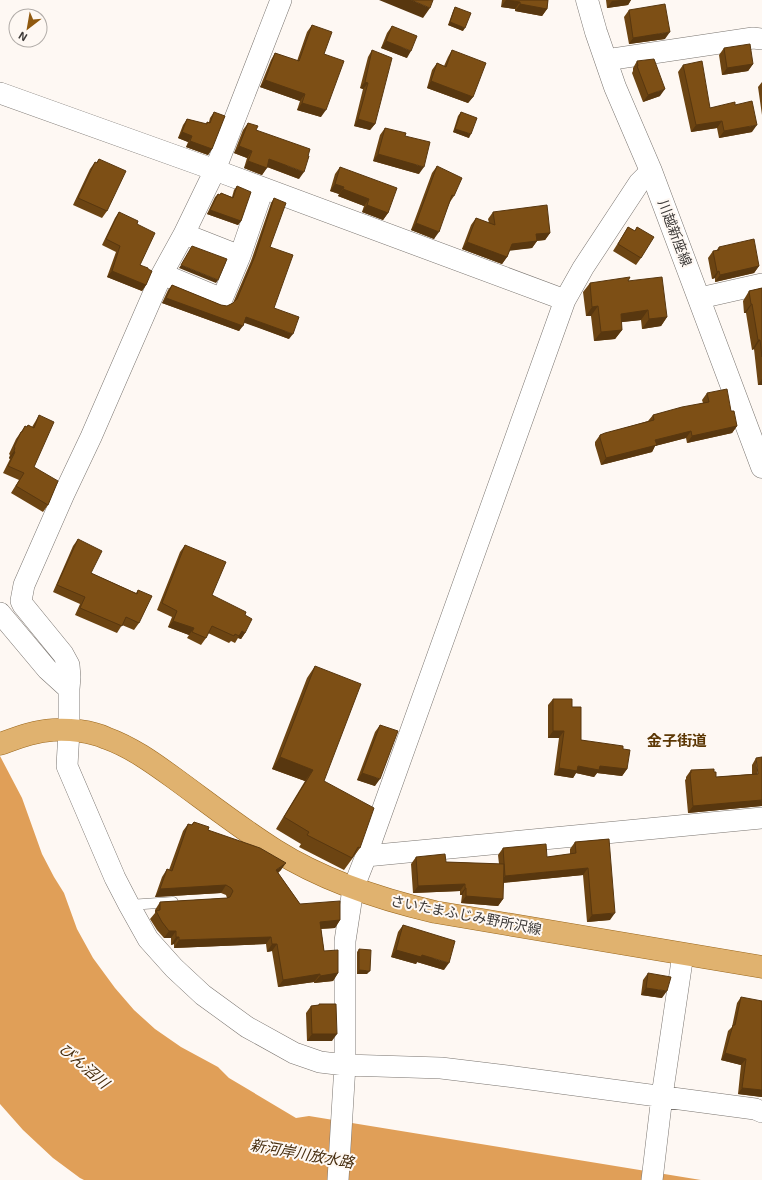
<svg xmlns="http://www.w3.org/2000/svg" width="762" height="1180" viewBox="0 0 762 1180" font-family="'Exo 2','Noto Sans JP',sans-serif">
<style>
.water{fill:#e09f58}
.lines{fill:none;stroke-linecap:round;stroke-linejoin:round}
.lane-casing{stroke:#7a7570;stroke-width:11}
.street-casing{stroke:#7a7570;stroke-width:22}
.secondary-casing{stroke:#7a7570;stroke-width:23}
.primary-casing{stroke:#9a671d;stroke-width:23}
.lane{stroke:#fff;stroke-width:10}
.street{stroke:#fff;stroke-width:21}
.secondary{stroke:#fff;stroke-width:22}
.primary{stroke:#e0b26f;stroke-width:22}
.wall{fill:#6c4412}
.shaded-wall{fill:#58370f}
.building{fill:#7d4f15;stroke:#58370f}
.labels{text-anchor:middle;stroke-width:4;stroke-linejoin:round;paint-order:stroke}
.street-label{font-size:14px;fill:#3d3a38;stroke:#fef8f3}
.neighbourhood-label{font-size:15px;font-weight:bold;fill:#5c3704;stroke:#fef8f3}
.water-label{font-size:15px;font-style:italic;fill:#472d0e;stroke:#fef8f3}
</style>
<rect width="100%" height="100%" fill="#fef8f3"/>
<path class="water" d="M0 756 22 798 42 854 54 877 64 893 77 929 93 958 115 988 134 1010 155 1029 181 1047 218 1067 229 1078 296 1118 309 1116 701 1180H84L80 1178 53 1158 23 1130 0 1104Z"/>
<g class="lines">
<defs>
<path id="lane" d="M129 905 173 902"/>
<path id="street" d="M606 60 753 38 762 39
M0 93 215 170 565 300
M184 234 240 256
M162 274 222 299 240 256 263 189
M700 298 762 284
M0 613 47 669 69 689V731L67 766 115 878 129 905 148 939 174 968 203 995 247 1027 294 1053 320 1062 345 1065 441 1068 507 1076 755 1109 762 1112
M69 689 70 677 69 665 63 654 23 605 21 601 24 585 64 494 91 437 162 274 184 234 215 170 281 0
M366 856 762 818
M338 1180 345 1065V941L353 889 366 856 565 300 583 268 639 183 651 171
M652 1180 662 1096 683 954"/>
<path id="secondary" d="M587 0 596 32 615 87 651 171 762 467"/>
<path id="primary" d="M0 744C17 738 34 731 53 730 69 729 91 731 106 738 131 747 152 762 174 778 207 802 240 828 275 850 324 881 379 899 435 912L762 967"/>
</defs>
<use href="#lane" class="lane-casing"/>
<use href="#street" class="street-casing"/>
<use href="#secondary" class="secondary-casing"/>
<use href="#primary" class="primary-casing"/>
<use href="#lane" class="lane"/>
<use href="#street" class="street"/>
<use href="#secondary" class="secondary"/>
<use href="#primary" class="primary"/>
</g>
<path class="wall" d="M502 0H548L547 9 542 16 515 11V9L501 7Z
M606 0H631L628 5 607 8Z
M455 7 463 31 448 25 453 11Z
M629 10 665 39 629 44 624 17Z
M312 25 324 54 321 117 297 110 300 101 260 87 271 60 275 53 297 61 307 32Z
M392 26 407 58 381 48 387 33Z
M724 48 753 64 748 71 722 75 719 55Z
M372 50 375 124 370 130 354 126 363 89 360 88 368 57Z
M452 50 473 97 468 103 427 88 432 70 437 63 444 66 448 57Z
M637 61 660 96 643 102 632 73 633 71V68Z
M683 65 710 108 735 105 752 132 719 138 717 128 691 132 678 72Z
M762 82V115L758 87Z
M214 112 212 149 208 155 186 147 188 142 178 138 183 125 187 119 206 124 207 122H209L210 118Z
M461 112 469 138 453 132 458 116Z
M248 123 256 130 299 179 267 167 262 175 244 168 247 158 234 153 243 130Z
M385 128 405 136 419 174 373 161 380 135Z
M99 159 107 211 102 218 73 205 90 169 95 162 96 163Z
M437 166 454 196 450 202 434 239 411 230 432 173Z
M340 167 388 213 383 220 362 212 364 206 338 196 339 194 330 191 335 174Z
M237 186 241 221 238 225 207 214 215 197 218 194 220 195 221 193 232 197 234 190Z
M274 198 270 247 274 308 289 339 244 322 239 331 162 303 168 290 172 285 221 305 227 306 233 303 251 261 271 203Z
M119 212 137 224 140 265 148 269 146 285 142 291 107 277 116 252 102 245 115 218Z
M493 212 550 233 545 240 537 241 532 248 510 250 507 257 502 264 462 249 471 225 476 218 489 223 488 219Z
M628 227 635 231 637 227 641 258 636 265 613 251Z
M719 247 759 266 754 273 715 282V278L712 279 708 258 713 251H716Z
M628 281 667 317 661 326 642 329 641 320 621 322 622 330 615 339 594 341 591 316H586L583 292 590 283Z
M762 288V385H758L754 349 752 350 746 313H744L743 301 749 291Z
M707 393 731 411 737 426 732 433 687 443 686 438 655 446 652 452 601 465 595 445V442L600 435 648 421 653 415 703 403 702 400Z
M39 415 34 467 48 505 43 512 11 493 19 480 3 473 10 459 9 458 10 455 9 454 16 439 25 426 27 427 28 425 32 427 35 422Z
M78 539 91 573 136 593 138 590 139 623 134 630 122 625 117 633 75 615 80 604 53 592 73 546Z
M185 545 212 595 245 615V633L241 639 238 638 235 643 231 641 229 643 208 633 206 638 201 645 187 638 189 635 168 627 172 617 157 610 180 552Z
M315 666 324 781 360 848 344 870 299 847 301 844 276 829 305 781 272 769 307 678Z
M553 699 572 707 581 740 623 749 627 769 622 776 597 773 594 777 576 773 573 778 554 775 559 738H548V705Z
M380 725 375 786 357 780 375 732Z
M756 758 761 806 688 813 685 780 686 779V777L691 770 714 772 716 777 752 774V765Z
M194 822 208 830 281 870 278 873 300 904 340 920 335 928 321 929 324 951 338 973 333 981 314 983V982L278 987 272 951 267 952 266 944 174 948V944L171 945V938H164L157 930 150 919 155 913V910L160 902 227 898 226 895 221 893 155 897 162 877 167 869 169 870 183 831 188 824 191 825Z
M609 839 610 920 587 922 583 875 503 883V899L498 906 461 903 462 895H460V891L413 893 411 864 416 857 446 862 499 864 498 855 503 848 547 857 570 854V849L575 842Z
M403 925 444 970 417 962 416 964 391 957 398 932Z
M359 949 367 974H357V952Z
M648 973 662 998 641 995 643 980Z
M741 997 762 1097 738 1094 741 1065 721 1060 728 1031 732 1027 737 1003Z
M319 1004 332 1041H307L306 1013 311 1006 319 1005Z"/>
<path class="shaded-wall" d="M379 0H411L430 8 423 18Z
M506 0 520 2 515 9 501 7Z
M620 0H631L628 5 607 8 612 1Z
M520 4 547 9 542 16 515 11Z
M450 22 465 28 463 31 448 25Z
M670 32 665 39 629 44 633 38Z
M386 41 411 51 407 58 381 48Z
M753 64 748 71 722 75 727 68Z
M265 80 305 94 300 101 260 87Z
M431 81 473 97 468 103 427 88Z
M365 82 368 83 363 89 360 88Z
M665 89 660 96 643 102 648 95Z
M302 103 326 110 321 117 297 110Z
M358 119 375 124 370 130 354 126Z
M722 121 717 128 691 132 696 125Z
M757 125 752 132 719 138 724 131Z
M455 129 471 134 469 138 453 132Z
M182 132 192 136 188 142 178 138Z
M190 141 212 149 208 155 186 147Z
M239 146 252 151 247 158 234 153Z
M378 154 424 167 419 174 373 161Z
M269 159 304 172 299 179 265 166Z
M248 161 267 168 262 175 244 168Z
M335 184 344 187 339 194 330 191Z
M343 189 369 199 364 206 338 196Z
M367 205 388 213 383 220 362 212Z
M210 210 241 221 238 225 207 214Z
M416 223 439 232 434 239 411 230Z
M550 233 545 240 531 241 536 234Z
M537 241 532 248 507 251 512 244Z
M467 242 507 257 502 264 462 249Z
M181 265 218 280 216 283 179 268Z
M759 266 754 273 715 282 720 275Z
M112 271 146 285 142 291 107 277Z
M719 271 715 278 712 279 717 272Z
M166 298 243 326 239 331 162 303Z
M751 304H752L746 313H744Z
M598 306 591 316H586L592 307Z
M648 310 641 320 614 323 621 314Z
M246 317 293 334 289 339 242 322Z
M667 317 661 326 642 329 649 319Z
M622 330 615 339 594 341 601 332Z
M758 340H760L754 349 752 350Z
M762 379V385H758Z
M737 426 732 433 687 443 692 436Z
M691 431 686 438 655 446 652 452 601 465 606 458 655 440Z
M14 451 15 452 10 459 9 458Z
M173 621 194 628 189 635 168 627Z
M242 631 245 633 241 639 238 638Z
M553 731H564L559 738H548Z
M280 757 313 770 305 781 272 769Z
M600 766 627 769 622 776 597 773 594 777 576 773 573 778 554 775 559 768Z
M362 773 380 779 375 786 357 780Z
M762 800V806L688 813 693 806Z
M286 863 281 870 271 878 276 870Z
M588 868 583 875 500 883 505 876Z
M465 884 460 891 413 893 418 886Z
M226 885 221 893 155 897 160 889Z
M465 888H466L462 895H460Z
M466 896 503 899 498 906 461 903Z
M615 913 610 920 587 922 592 915Z
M340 920 335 928 315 929 320 922Z
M169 931H176L171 938H164Z
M176 937H179L174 944 171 945Z
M271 937 266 944 174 948 179 940Z
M272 944H277L272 951 267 952Z
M396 950 422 955 449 963 444 970 417 962 416 964 391 957Z
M359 970 370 971 367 974H357Z
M338 973 333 981 314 983 320 976Z
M320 974 314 982 278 987 283 980Z
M646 988 667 991 662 998 641 995Z
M312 1034H337L332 1041H307Z
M725 1053 746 1059 741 1065 721 1060Z
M742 1088 762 1090V1097L738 1094Z"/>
<path class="building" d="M411 0H433L430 8Z
M506 0H548L547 9 520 4V2Z
M665 4 670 32 633 38 629 10Z
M455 7 471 13 465 28 450 22Z
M312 25 332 32 324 54 344 61 326 110 302 103 305 94 265 80 275 53 299 61Z
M392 26 417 36 411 51 386 41Z
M750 44 753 64 727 68 724 48Z
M372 50 392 58 375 124 358 119 368 83 365 82Z
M452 50 486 63 473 97 431 81 437 63 446 67Z
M654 59 665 89 648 95 637 66H638L637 61Z
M702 61 710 108 735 102V105L752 101 757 125 724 131 722 121 696 125 683 65Z
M214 112 225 116 212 149 190 141 192 136 182 132 187 119 207 124V122L210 123Z
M461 112 477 118 471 134 455 129Z
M248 123 258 126 256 130 310 149 308 156H309L304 172 269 159 267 168 248 161 252 151 239 146Z
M385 128 406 133 405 136 430 142 424 167 378 154Z
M99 159 126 171 107 211 78 198 95 162 97 163Z
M437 166 462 178 454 196 452 195 439 232 416 223Z
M340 167 397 188 388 213 367 205 369 199 343 189 344 187 335 184Z
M237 186 251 192 241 221 210 210 218 194 220 195 221 193 233 198Z
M274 198 286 203 270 247 293 255 274 308 299 317 293 334 246 317 243 326 166 298 172 285 221 305 227 306 233 303 237 299 255 256Z
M547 205 550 233 536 234 537 241 512 244 507 257 467 242 476 218 495 225 493 212Z
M119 212 138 221 137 224 155 233 140 265 148 268V269L152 271 146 285 112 271 120 246 106 239Z
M628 227 635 231 637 227 654 237 641 258 618 244Z
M754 239 759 266 720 275 719 271 717 272 713 251 719 250V247Z
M192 246 227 259 218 280 181 265Z
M630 277 628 281 662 277 667 317 649 319 648 310 621 314 622 330 601 332 598 306 592 307 590 283Z
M762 288V357L760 340H758L752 304H751L749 291Z
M727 389 731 411H734L737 426 692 436 691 431 655 440 657 445 606 458 600 438V435L605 433 654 420 653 415 682 407 709 402 707 393Z
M39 415 54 422 34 467 58 481 48 505 16 486 24 473 8 466 15 452 14 451 15 448 14 447 21 432H22L25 426 27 427 28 425 34 428Z
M78 539 102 551 91 573 137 594 138 590 152 596 139 623 126 617 122 626 80 608 85 597 57 585Z
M185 545 226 562 212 595 246 612 245 615 252 619 245 633 242 631 239 636 235 634 234 636 212 626 206 638 192 632 194 628 173 621 177 611 162 603Z
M315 666 361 684 324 781 374 808 360 848 358 847 352 858 307 835 309 832 284 817 313 770 280 757Z
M553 699H572V707H581V740L623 746V749L630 750 627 769 600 766 599 770 578 766 577 771 559 768 564 731H553Z
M380 725 398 731 380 779 362 773Z
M762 757V800L693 806 690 773H691V770L714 769V772H716V777L758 774 756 758Z
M194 822 209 827 208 830 260 848 286 863 276 870 300 904 340 901V920L320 922 324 951 338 950V973L320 976V974L283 980 277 944H272L271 937 179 940V937H176V931H169L162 922 156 911 160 910V902L227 898 230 897 233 891 231 888 226 885 160 889 167 869 172 871 188 824 192 825Z
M609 839 615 913 592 915 588 868 505 876 503 848 546 844 547 857 576 853 575 842Z
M445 854 446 862 504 864 503 899 466 896V888H465V884L418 886 416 857Z
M403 925 455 941 449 963 422 955 421 957 396 950Z
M359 949 371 950 370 971 359 970Z
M648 973 671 977 667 991 646 988Z
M741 997 762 1001V1090L742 1088 746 1059 725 1053 733 1025H735Z
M319 1004H336L337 1034H312L311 1006 319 1005Z"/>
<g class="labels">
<g class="street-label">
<text transform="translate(675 233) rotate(69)" y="5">川越新座線</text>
<text transform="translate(466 915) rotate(11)" y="5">さいたまふじみ野所沢線</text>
</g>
<g class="neighbourhood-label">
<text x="677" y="746">金子街道</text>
</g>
<g class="water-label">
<text transform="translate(84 1066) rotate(41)" y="5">びん沼川</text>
<text transform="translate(302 1154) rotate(10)" y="5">新河岸川放水路</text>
</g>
</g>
<g transform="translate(28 28) rotate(211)"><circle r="19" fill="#fef8f3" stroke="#b1aca8"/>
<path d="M0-3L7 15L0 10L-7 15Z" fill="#90590f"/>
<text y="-6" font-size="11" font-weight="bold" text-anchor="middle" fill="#3d3a38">N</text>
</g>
</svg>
